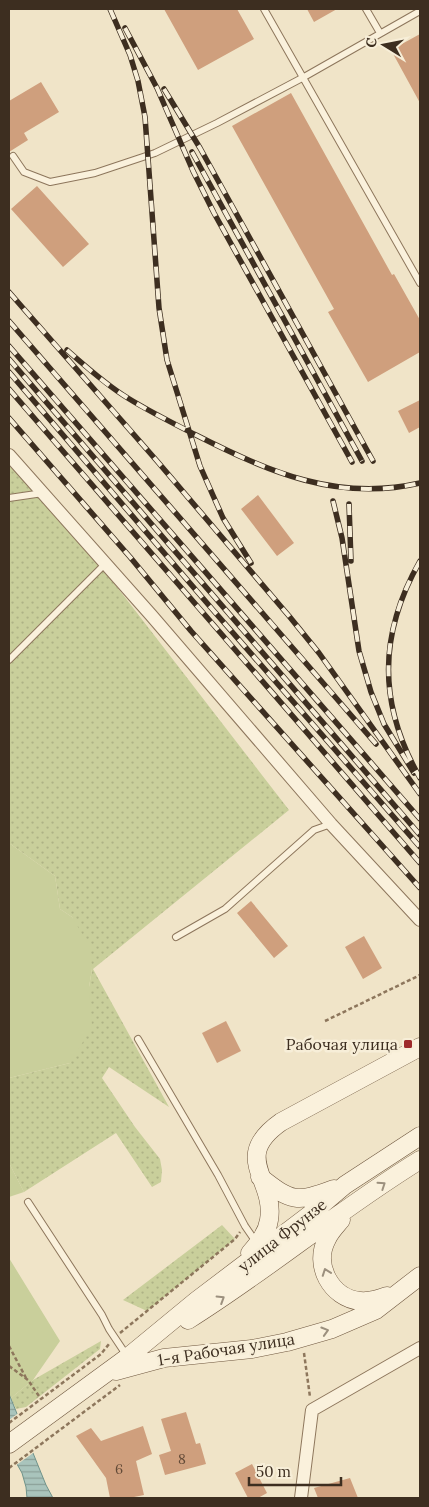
<svg xmlns="http://www.w3.org/2000/svg" width="429" height="1507" viewBox="0 0 429 1507" font-family="Lora,serif">
<style>
.grass{fill:url(#grass-dots)}
.park{fill:#c9cf9b}
.water{fill:url(#water-rules);stroke:#6f938a}
.pier{fill:#f0e4c8}
.building{fill:#cf9f7d}
.lines{fill:none;stroke-linecap:round;stroke-linejoin:round}
.service-casing{stroke:#8d765c;stroke-width:8}
.minor-casing{stroke:#8d765c;stroke-width:14}
.secondary-casing{stroke:#6f573f;stroke-width:19}
.path{stroke:#8d765c;stroke-width:2.5;stroke-dasharray:4 2.5;stroke-linecap:butt}
.service{stroke:#faf1dc;stroke-width:6}
.minor{stroke:#faf1dc;stroke-width:12}
.secondary{stroke:#faf1dc;stroke-width:18}
.rail-casing{stroke:#3d2e20;stroke-width:5.5}
.rail{stroke:#f7eed8;stroke-width:4;stroke-dasharray:11;stroke-linecap:butt}
.oneway{stroke:#9c907e}
.poi-dot{fill:#9e2a2b;stroke:#f7eed8;stroke-width:2}
.labels{text-anchor:middle;stroke-width:5;stroke-linejoin:round;paint-order:stroke}
.number-label{font-size:14px;fill:#624a37}
.poi-label{font-size:16px;fill:#3d2e20;stroke:#f7eed8;text-anchor:end}
.street-label{font-size:16px;fill:#3d2e20;stroke:#f7eed8}
</style>
<defs>
<pattern id="grass-dots" width="8" height="8" patternUnits="userSpaceOnUse" patternTransform="scale(1.25)"><rect width="8" height="8" fill="#c9cf9b"/><path d="M2 2h.1M6 6h.1" fill="none" stroke="#aeb285" stroke-width="1.8" stroke-linecap="round"/></pattern>
<pattern id="water-rules" width="6" height="5" patternUnits="userSpaceOnUse" patternTransform="scale(1.25)"><rect width="6" height="5" fill="#a9c4bc"/><path d="M0 2.5h6" fill="none" stroke="#8ba098"/></pattern>
</defs>
<rect width="100%" height="100%" fill="#f0e4c8"/>
<path class="grass" d="M9 447 289 810 93 969 169 1107 109 1067 102 1078 135 1127 160 1159 162 1170 161 1182 152 1187 116 1133 24 1192 9 1163V1078L70 1063 89 987 92 969 72 917 60 909 55 876 9 843Z
M222 1225 235 1239 147 1311 123 1300Z
M101 1341 100 1349 26 1407 16 1409 11 1398 33 1380Z"/>
<path class="park" d="M9 843 55 876 60 909 72 917 90 947 92 969 89 987 92 1027 70 1063 9 1078Z
M9 1163 24 1192 9 1197Z
M9 1258 60 1341 33 1380 11 1398 9 1394Z"/>
<path class="water" d="M9 1394 46 1485 53 1498H27L26 1487 22 1473 9 1450Z"/>
<path class="pier" d="M20 1412 36 1451 15 1466 9 1455V1420Z"/>
<path class="building" d="M164 9H237L254 39 198 70Z
M307 9H337L314 22Z
M420 34V103L391 50Z
M41 82 59 112 24 133 28 140 9 152V101Z
M291 93 392 275 394 274 420 320V352L368 382 328 312 334 309 232 126Z
M37 186 89 244 63 267 11 209Z
M420 400V427L409 433 398 411Z
M258 495 294 543 277 556 241 509Z
M251 901 288 946 274 958 237 913Z
M364 936 382 968 363 979 345 947Z
M226 1021 241 1051 217 1063 202 1033Z
M186 1412 196 1444 200 1443 206 1464 165 1475 159 1455 171 1451 161 1419Z
M143 1426 152 1454 136 1461 144 1495 129 1498H110L106 1478 76 1436 91 1428 101 1441Z
M252 1464 267 1493 258 1498H248L235 1473Z
M350 1478 358 1498H318L314 1488Z"/>
<g class="lines">
<defs>
<path id="service" d="M264 9 420 283
M366 9 380 33
M13 156 24 172 50 182 95 173 155 153 217 123 304 77 420 11
M9 498 43 493
M9 660 106 563
M176 937 225 909 314 830 331 824
M138 1039 218 1175 245 1226 256 1242
M28 1202 102 1315 109 1329 127 1356"/>
<path id="minor" d="M9 455 151 615 331 824 420 920
M301 1498 312 1410 420 1348"/>
<path id="secondary" d="M260 1177C291 1202 297 1203 334 1189
M341 1220C336 1226 330 1232 327 1239 313 1265 331 1298 360 1301 370 1302 379 1299 387 1296
M250 1253C259 1243 267 1233 269 1220 276 1179 230 1158 281 1122L420 1047
M188 1320C268 1270 340 1209 420 1160
M116 1371 164 1358 252 1349 287 1342 332 1329 376 1310 420 1276
M9 1444 128 1357 196 1301 312 1213 345 1185 420 1136"/>
</defs>
<use href="#service" class="service-casing"/>
<use href="#minor" class="minor-casing"/>
<use href="#secondary" class="secondary-casing"/>
<path class="path" d="M325 1021 420 975
M120 1333 235 1239 240 1232
M9 1346 26 1378
M304 1353 310 1397
M9 1366 28 1380 41 1399
M9 1423 101 1354 109 1344
M9 1468 120 1385"/>
<use href="#service" class="service"/>
<use href="#minor" class="minor"/>
<use href="#secondary" class="secondary"/>
<defs>
<path id="rail" d="M110 9 130 55 138 81 145 117 159 308 167 360 200 466 223 518 251 563
M125 28 157 88 193 171 214 213 352 462
M164 89 200 148 373 461
M192 152 362 461
M9 292 157 461 289 616 319 653 420 794
M9 321 376 744
M9 346 420 819
M67 350C85 366 103 382 123 395 146 410 171 422 196 435 269 472 337 502 420 483
M9 359 420 835
M9 372 213 610 420 847
M9 389 420 863
M9 418 130 557 191 631 420 888
M333 501 342 538 359 651 371 692 384 724 414 773
M349 504 351 561
M420 561C378 635 378 704 420 778"/>
</defs>
<use href="#rail" class="rail-casing"/>
<use href="#rail" class="rail"/>
</g>
<defs><path id="oneway-chevron" d="M-2-3.5L2.5 0L-2 3.5" fill="none" stroke-width="1.6" stroke-linecap="round" stroke-linejoin="round" transform="scale(1.25)"/></defs>
<g class="oneway">
<use href="#oneway-chevron" transform="translate(382 1185) rotate(-34)"/>
<use href="#oneway-chevron" transform="translate(326 1272) rotate(-110)"/>
<use href="#oneway-chevron" transform="translate(221 1299) rotate(-32)"/>
<use href="#oneway-chevron" transform="translate(325 1331) rotate(-17)"/>
</g>
<rect class="poi-dot" x="403" y="1039" width="10" height="10" rx="2.5"/>
<g class="labels">
<g class="number-label">
<text x="182" y="1464">8</text>
<text x="119" y="1474">6</text>
</g>
<g class="poi-label">
<text x="398" y="1050">Рабочая улица</text>
</g>
<g class="street-label">
<text transform="translate(282 1235) rotate(-38)" y="6">улица Фрунзе</text>
<text transform="translate(226 1349) rotate(-9)" y="6">1-я Рабочая улица</text>
</g>
</g>
<rect width="429" height="1507" fill="none" stroke="#3d2e20" stroke-width="20"/>
<g transform="translate(384 45) rotate(280)" stroke="#f7eed8" stroke-width="4" paint-order="stroke">
<path d="M0-4L9 19L0 12L-9 19Z" fill="#3d2e20"/>
<text y="-8" font-size="14" font-weight="bold" text-anchor="middle" fill="#3d2e20">С</text>
</g>
<path d="M249 1477v8h92v-8" fill="none" stroke="#3d2e20" stroke-width="2.5"/>
<text x="256" y="1477" font-size="15" fill="#3d2e20" stroke="#f7eed8" stroke-width="4" paint-order="stroke">50 m</text>
</svg>
